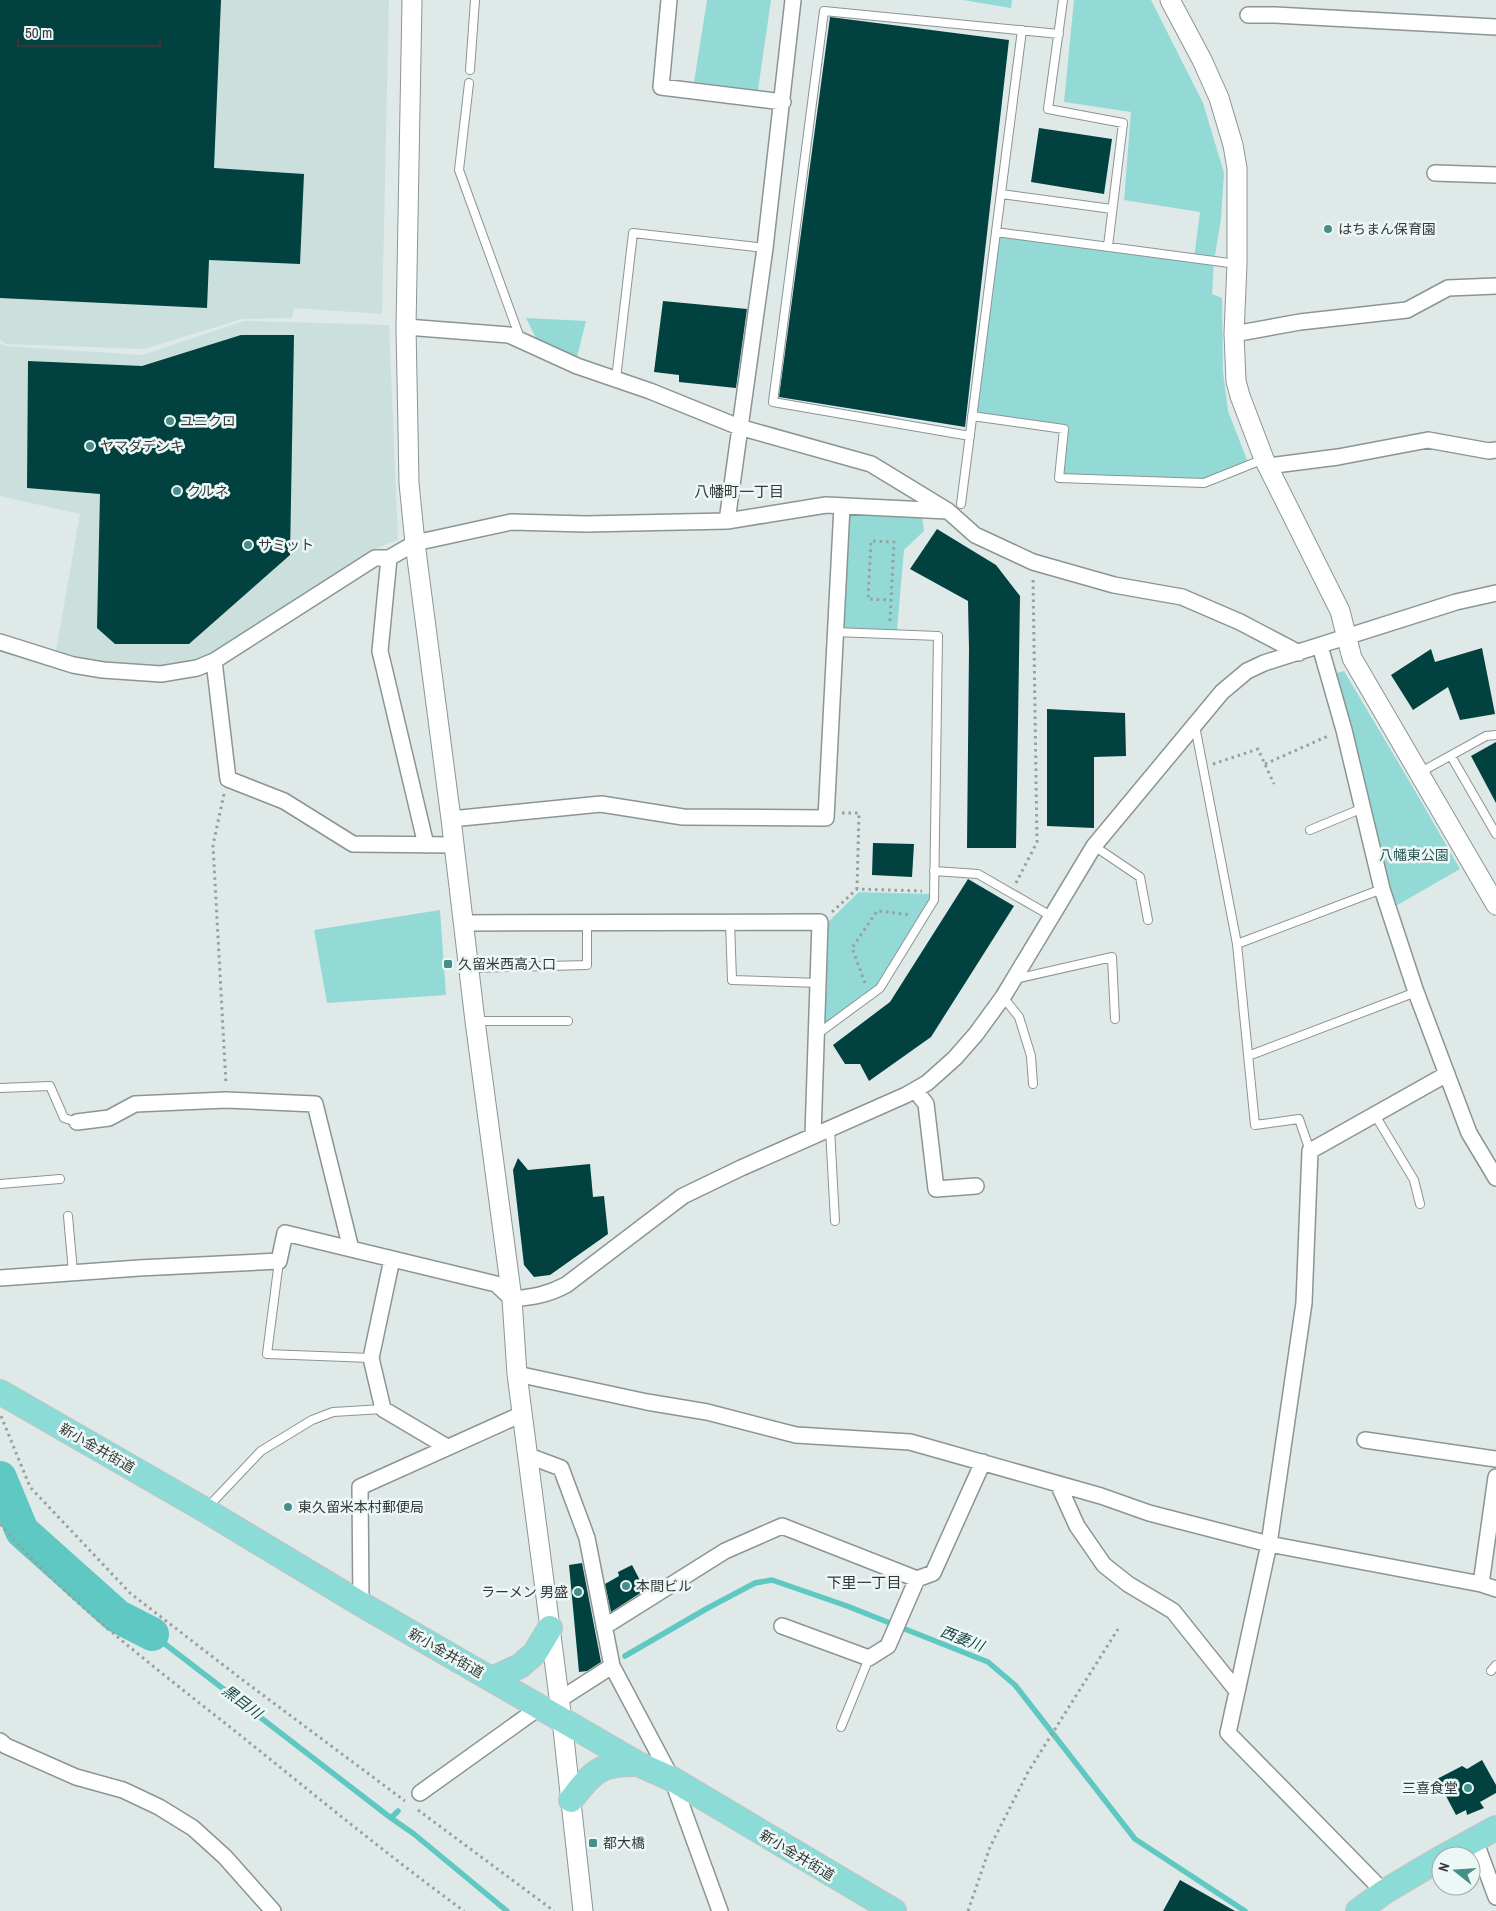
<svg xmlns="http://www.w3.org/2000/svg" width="1496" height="1911" viewBox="0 0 1496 1911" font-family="'Archivo Narrow','Noto Sans JP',sans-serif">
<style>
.built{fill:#cbdfdd}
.green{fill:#93dad6}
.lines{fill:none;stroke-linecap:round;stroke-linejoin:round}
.stream{stroke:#60c8c2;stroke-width:5.5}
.river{stroke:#60c8c2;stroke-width:34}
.building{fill:#01413f}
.service-casing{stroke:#8b9594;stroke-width:10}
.minor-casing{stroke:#8b9594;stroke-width:18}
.tertiary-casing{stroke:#8b9594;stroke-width:21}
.primary-casing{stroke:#c2c3c3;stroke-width:26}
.path{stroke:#989f9e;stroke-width:3;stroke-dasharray:2.5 4;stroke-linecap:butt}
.service{stroke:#fff;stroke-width:8}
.minor{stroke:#fff;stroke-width:15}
.tertiary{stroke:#fff;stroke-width:19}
.primary{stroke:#8bdbd7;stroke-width:24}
.poi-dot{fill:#468e8a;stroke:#ecf7f6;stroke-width:2}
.labels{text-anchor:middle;stroke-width:5;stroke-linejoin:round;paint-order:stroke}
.poi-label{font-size:14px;fill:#343838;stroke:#ecf7f6;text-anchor:start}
.park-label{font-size:14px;fill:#2a5856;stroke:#ecf7f6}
.street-label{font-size:14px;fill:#343838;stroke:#ecf7f6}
.neighbourhood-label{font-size:15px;fill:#343838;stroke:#ecf7f6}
.water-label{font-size:15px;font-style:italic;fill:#194845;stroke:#ecf7f6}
</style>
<rect width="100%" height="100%" fill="#dfe9e8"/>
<path class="built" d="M0 0H389L382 314 294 308 292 318 242 319 144 349 6 344 0 340Z
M244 321 389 325 398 539 376 549 256 625 224 649 192 669 102 664 55 657 80 514 0 496V343L4 346 142 355Z"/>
<path class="green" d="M707 0H771L758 90 694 82Z
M963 0H1012L1011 8Z
M1074 0H1151L1203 103 1224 173 1221 219 1214 261 1212 294 1222 298 1223 372 1228 411 1249 465 1200 483 1061 478 1064 429 974 416 996 232 1194 258 1200 212 1124 200 1131 112 1064 102Z
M526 318 586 321 575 365 542 350Z
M848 514 922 516 924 531 904 550 897 630 841 629Z
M1344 671 1414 789 1460 869 1394 907 1333 674Z
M859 892 930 894V900L877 985 822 1027 827 923Z
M440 910 446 995 327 1003 314 930Z"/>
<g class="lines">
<path class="stream" d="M152 1634 391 1818 414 1834 507 1911
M625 1656 706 1609 755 1583 772 1580 847 1606 988 1662 1015 1685 1135 1839 1245 1911
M391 1818 398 1811"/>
<path class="river" d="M0 1478 22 1531 117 1616 152 1634"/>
</g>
<path class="building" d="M0 0H221L214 168 304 174 300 264 209 260 207 308 0 298Z
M830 17 1009 40 965 427 779 397Z
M1039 128 1112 139 1104 194 1031 182Z
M663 301 747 309 736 388 679 382V375L654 372Z
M241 335H294L290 555 189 644H115L97 628 100 494 27 488 28 361 142 366Z
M937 529 996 565 1020 596 1016 848H967L969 649 968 601 910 569Z
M1482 648 1495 714 1460 720 1448 687 1413 710 1391 675 1431 649 1435 662Z
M1047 709 1125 713 1126 756 1094 757V828L1047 826Z
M1496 742V803L1471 756Z
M873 843 914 844 912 877 872 875Z
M968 879 1014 906 931 1037 869 1081 860 1064H845L833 1045 890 1002Z
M518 1158 528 1170 590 1164 593 1197 604 1196 608 1234 550 1275 534 1277 524 1265 513 1170Z
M582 1563 601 1662 587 1671 579 1672 569 1565Z
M632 1565 645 1590 611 1612 605 1584 619 1576 618 1572Z
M1482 1760 1496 1785V1793L1480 1802 1484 1808 1467 1815 1466 1810 1456 1815 1437 1779 1462 1766 1467 1769Z
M1180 1880 1235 1911H1163Z"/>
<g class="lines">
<defs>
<path id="service" d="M1063 0 1048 109 1123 123 1108 246
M470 70 475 0
M469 83 459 170 520 338
M1001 194 1112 209
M996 232 1237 264
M616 379 633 233 765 248
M972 416 1064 429 1059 478 1204 483 1264 459
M970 436 773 402 824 11 1059 34
M961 504 1022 30
M1195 726 1237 944 1255 1125 1299 1119 1310 1151
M1451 756 1496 834
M1419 773 1486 736 1496 735
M1310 830 1363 808
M1094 846 1140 877 1148 920
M934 871 978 874 1051 916
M730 922 732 980 818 983
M1237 944 1382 889
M469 968 587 965V923
M1015 979 1112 957 1115 1019
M1003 997 1019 1017 1031 1056 1033 1084
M475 1021H568
M816 1035 880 988 934 900 938 636 835 632
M1248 1056 1416 992
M0 1088 50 1086 64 1118 77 1122
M1375 1115 1414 1180 1420 1204
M830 1129 835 1221
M0 1184 60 1179
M68 1216 73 1272
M279 1261 267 1354 371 1358
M206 1509 261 1451 312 1420 333 1412 383 1409
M1491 1671 1496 1665
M841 1727 869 1658"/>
<path id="minor" d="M669 0 661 87 783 102
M1248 15H1275L1496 27
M1435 173 1496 175
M406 327 509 335 577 366 650 391 739 427 871 464 948 511 975 535 1033 562 1114 585 1182 597 1240 622 1299 653
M1234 334 1300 322 1407 310 1448 288 1496 286
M1268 466 1338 457 1428 440 1489 451 1496 450
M727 521 765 248 793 0
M389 558 380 651 426 845
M0 642 73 665 103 670 161 674 197 668 214 661 375 558H389L415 543 511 522 586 524 727 521 826 505 948 511
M1320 646 1344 730 1382 889 1416 992 1469 1133 1496 1178
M214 661 228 779 284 801 353 844 454 845
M451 819 601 804 683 817 826 818 842 506
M463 923 820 922 813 1136
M915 1090 926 1104 936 1189 976 1186
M77 1122 109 1118 135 1104 226 1100 315 1104 351 1249
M392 1259 371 1358 383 1409 447 1447
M0 1278 139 1268 279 1261 285 1233 496 1284 512 1299C533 1297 547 1295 566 1285L683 1196 741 1168 906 1095 927 1083 955 1058 976 1034 1003 997 1094 846 1222 692 1247 671 1264 663 1456 602 1496 593
M517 1374 647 1402 707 1412 796 1435 910 1442 1101 1496 1149 1513 1269 1544 1481 1584 1496 1589
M1365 1440 1496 1459
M529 1456 561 1468 587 1538 612 1666 672 1779 720 1911
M1058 1484 1077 1526 1104 1565 1128 1584 1173 1611 1237 1691
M1481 1584 1496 1477
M361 1604 360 1487 522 1414
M782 1626 869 1658 888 1646 917 1579
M604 1627 725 1551 782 1526 917 1579 933 1573 983 1462
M559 1700 612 1666
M0 1741 6 1746 76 1777 123 1790 159 1807 193 1828 225 1857 273 1911
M420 1793 540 1707
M1475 1840 1496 1897
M1384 1892 1228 1733 1269 1544 1304 1303 1310 1151 1447 1074"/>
<path id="tertiary" d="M412 0 406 327 409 483 415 543 451 819 475 1021 512 1299 517 1374 562 1720 583 1911
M1170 0 1202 60 1219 98 1233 145 1237 168V264L1234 334 1236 381 1240 396 1264 459 1340 611 1352 658 1496 905"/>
<path id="primary" d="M0 1392 205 1510 361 1604 590 1736 638 1764 672 1779 894 1911
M492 1679 520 1666 535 1653 550 1628
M571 1800C593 1771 601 1763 638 1764
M1445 1856 1496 1828
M1358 1911 1384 1892 1441 1858"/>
</defs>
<use href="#service" class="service-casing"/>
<use href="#minor" class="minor-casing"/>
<use href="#tertiary" class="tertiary-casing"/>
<use href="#primary" class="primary-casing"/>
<path class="path" d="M890 621 894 542 871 541 868 599 891 600
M1213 764 1258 749 1274 784
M1265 764 1328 736
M224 794 213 845 226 1084
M842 813H859L857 889
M1016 883 1037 842 1033 577
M832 912 857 889 922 891
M865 983 852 948 877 911 911 915
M1 1416 30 1487 130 1593 240 1678 405 1801
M0 1524C69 1603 154 1667 235 1731 311 1792 386 1854 464 1911
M418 1810 554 1911
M968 1911 990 1847 1028 1772 1118 1629"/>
<use href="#service" class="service"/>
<use href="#minor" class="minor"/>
<use href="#tertiary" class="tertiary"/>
<use href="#primary" class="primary"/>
</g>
<g class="poi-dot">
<circle cx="1328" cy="229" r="5"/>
<circle cx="170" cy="421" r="5"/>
<circle cx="90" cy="446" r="5"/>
<circle cx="177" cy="491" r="5"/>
<circle cx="248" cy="545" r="5"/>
<rect x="443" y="959" width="10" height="10" rx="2.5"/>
<circle cx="288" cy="1507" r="5"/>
<circle cx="626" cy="1586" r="5"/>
<circle cx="578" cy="1592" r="5"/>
<circle cx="1468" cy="1788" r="5"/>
<rect x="588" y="1838" width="10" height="10" rx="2.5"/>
</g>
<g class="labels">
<g class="poi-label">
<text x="1338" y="234">はちまん保育園</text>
<text x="180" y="426">ユニクロ</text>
<text x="100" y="451">ヤマダデンキ</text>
<text x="187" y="496">クルネ</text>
<text x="258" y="550">サミット</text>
<text x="458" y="969">久留米西高入口</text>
<text x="298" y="1512">東久留米本村郵便局</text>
<text x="636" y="1591">本間ビル</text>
<text x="568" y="1597" text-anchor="end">ラーメン 男盛</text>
<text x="1458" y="1793" text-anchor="end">三喜食堂</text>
<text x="603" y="1848">都大橋</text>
</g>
<g class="park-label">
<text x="1414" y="860">八幡東公園</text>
</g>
<g class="street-label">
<text transform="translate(97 1448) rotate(30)" y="5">新小金井街道</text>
<text transform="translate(446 1653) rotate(30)" y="5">新小金井街道</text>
<text transform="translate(797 1855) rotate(31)" y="5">新小金井街道</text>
</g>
<g class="neighbourhood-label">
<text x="739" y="497">八幡町一丁目</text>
<text x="864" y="1588">下里一丁目</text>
</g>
<g class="water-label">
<text transform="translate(962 1639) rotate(21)" y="5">西妻川</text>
<text transform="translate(242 1702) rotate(37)" y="5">黒目川</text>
</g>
</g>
<g transform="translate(1456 1871) rotate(287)"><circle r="24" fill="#ecf7f6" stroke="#a2abaa"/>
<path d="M0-4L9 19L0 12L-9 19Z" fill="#468e8a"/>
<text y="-8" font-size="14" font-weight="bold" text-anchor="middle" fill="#343838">N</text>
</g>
<path d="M18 38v8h142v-8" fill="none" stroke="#343838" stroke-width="2.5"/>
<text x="25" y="38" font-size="15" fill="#343838" stroke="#ecf7f6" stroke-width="4" paint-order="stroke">50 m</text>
</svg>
